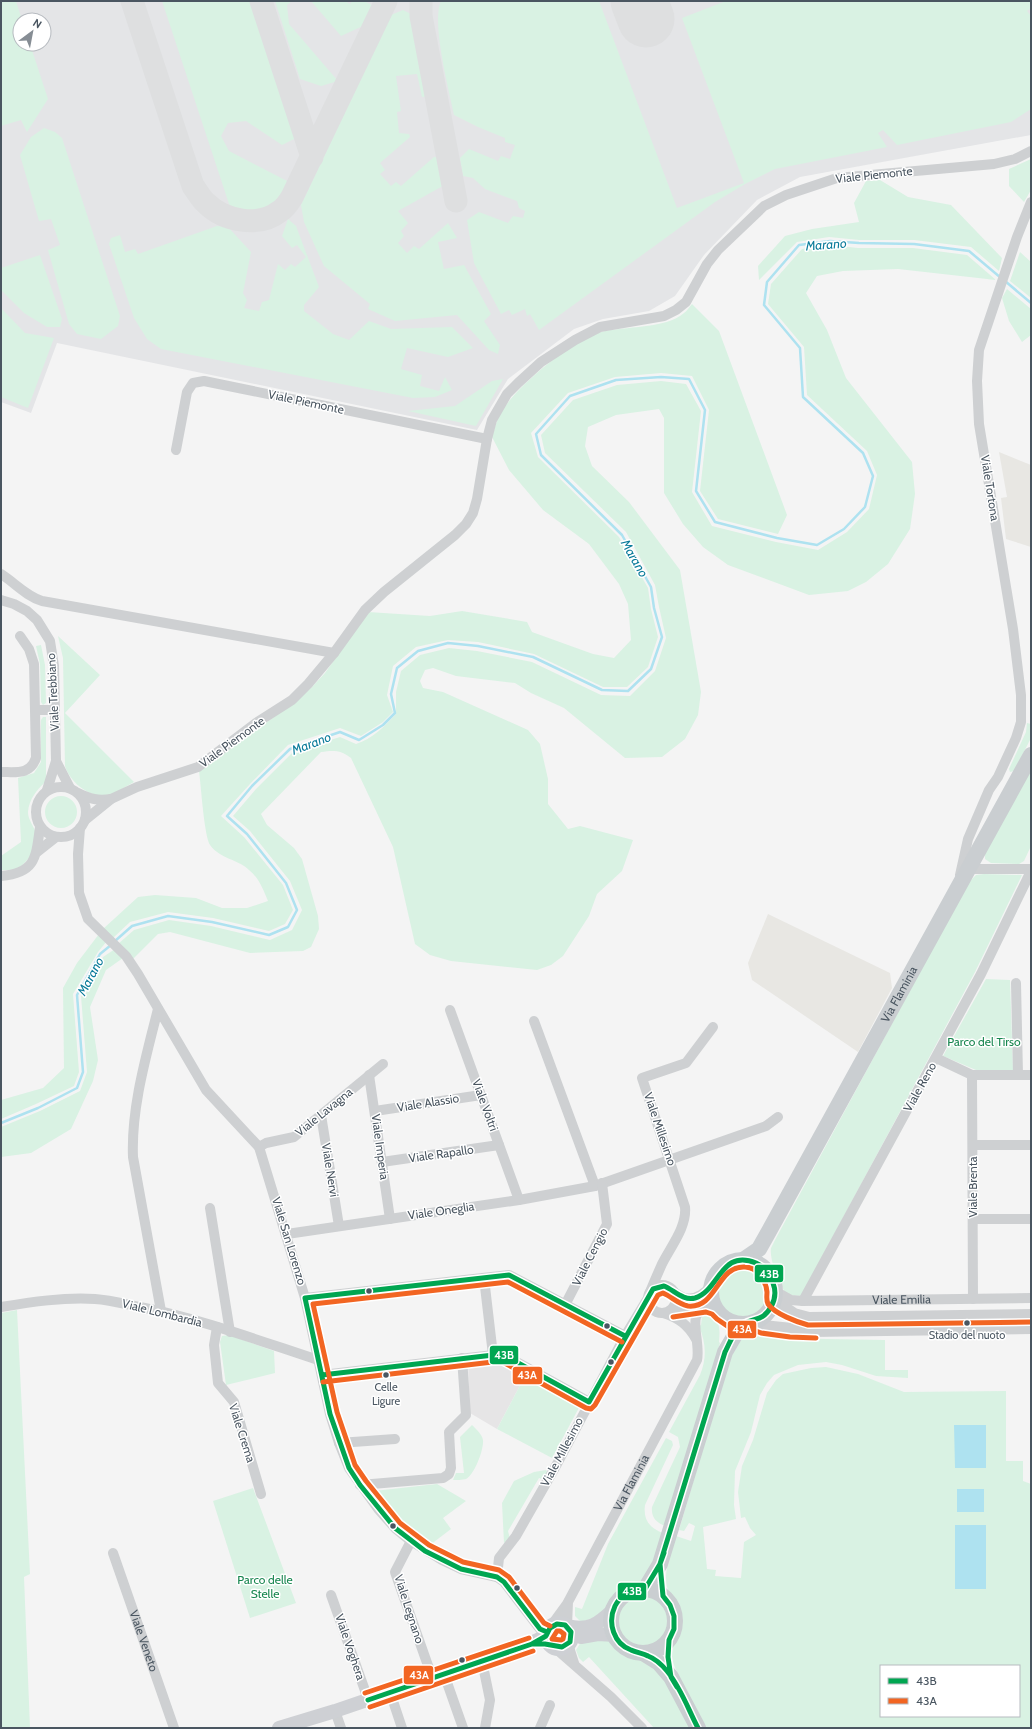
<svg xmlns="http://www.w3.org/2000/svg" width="1032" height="1729" viewBox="0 0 1032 1729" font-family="Cabin,sans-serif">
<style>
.commercial{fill:#e8e7e3}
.education{fill:#e6e5e6}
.airport{fill:#e4e5e7;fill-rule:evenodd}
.green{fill:#d9f2e3;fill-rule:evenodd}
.water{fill:#aee2f0}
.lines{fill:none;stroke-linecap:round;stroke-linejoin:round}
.stream{stroke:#aee2f0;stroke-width:2.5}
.taxiway{stroke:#dedfe0;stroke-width:23}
.runway{stroke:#dedfe0;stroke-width:57}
.minor{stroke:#ced0d2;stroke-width:10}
.tertiary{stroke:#ced0d2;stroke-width:12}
.secondary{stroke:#ced0d4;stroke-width:14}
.primary{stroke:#caced1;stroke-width:16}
.bus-1-casing{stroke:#fff;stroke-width:8}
.bus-2-casing{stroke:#fff;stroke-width:8}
.bus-1{stroke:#00a651;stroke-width:5}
.bus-2{stroke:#f26522;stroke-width:5}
.bus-dot{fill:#4a5661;stroke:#fff;stroke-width:1.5}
.labels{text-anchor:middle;stroke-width:3;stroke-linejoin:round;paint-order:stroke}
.bus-label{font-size:11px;fill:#4a5661;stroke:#fff}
.street-label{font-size:12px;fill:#4a5661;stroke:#fff}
.park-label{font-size:12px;fill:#17864f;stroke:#fff}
.water-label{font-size:13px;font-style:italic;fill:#0c7c9b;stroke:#fff}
.line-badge{stroke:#fff;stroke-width:1.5}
.badge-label{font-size:11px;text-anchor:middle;font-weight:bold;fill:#fff}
</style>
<rect width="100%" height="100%" fill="#f4f4f4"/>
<path class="commercial" d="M999 452 1031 465V547L1006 539 1001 498 1007 497Z
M768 914 890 973 892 988 858 1052 752 980 748 963Z"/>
<path class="education" d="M500 1360 526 1374 497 1429 470 1413 468 1364Z"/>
<path class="airport" d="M1 1H1031V135L800 177 757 200 704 255 675 296 649 311 603 319 574 329 508 379 477 430 57 343 31 413 1 402ZM20 20H44V44H20Z"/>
<path class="green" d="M1 1H16L22 20H20V44H30L48 99 27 132 21 120 1 126Z
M162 1H251L296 138 282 145 246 121 228 123 221 136 229 151 291 183 283 200 265 210H231Z
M275 1H292L287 5 289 24 338 81 321 86 300 79Z
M311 1H345L350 4 352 1H364L372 5 365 25 341 36Z
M441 1H599L677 208 744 183 682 18 726 1H1031V8L1027 11 1031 16V109L1011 122 897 145 883 130 878 133 887 147 775 169 745 184 715 202 539 330 530 314 527 316 525 309 512 315 509 310 501 314 474 263 467 220 479 212 508 223 513 216 523 218 525 211 519 208 517 201 485 189 473 178 463 176 460 158 469 149 498 161 501 156 510 159 515 145 505 142V138L478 127 454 115C449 90 431 22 441 1Z
M403 10 415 16 431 96 422 97 417 74 396 76 401 111 397 112 399 133 409 134 410 137 380 163 385 170 380 174 391 186 396 182 401 186 434 157 442 158 448 183 398 211 408 223 401 231 404 236 398 243 407 253 414 246 419 249 448 223 457 238 438 242 444 269 464 265 491 314 484 321 500 345 498 354 489 350 457 315 395 321 368 309 370 304 324 266 304 222 301 205 391 15Z
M44 128 55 132 62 138 120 316 118 326 101 339 77 334 69 324 48 250 60 245 51 219 39 221 20 155 31 137Z
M1031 159V190L1024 202 1009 186V169Z
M880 180 908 197 951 205 1002 258 999 271 971 247 914 240H859L829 237 797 242 759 280 758 266 785 236 812 229 859 222 854 203 866 181Z
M288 219 296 226 319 287 304 305V311L333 334 349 340 369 321 391 329 452 327 473 348 448 357 407 348 401 369 422 375 420 386 439 391 445 377 452 390 435 397 413 398 161 349 147 339 134 318 109 244 111 238 120 235 125 252 135 249 138 254 217 226 228 227 251 252 243 293 247 300 244 308 259 311 262 302 269 300 278 264 285 270 291 264 295 267 306 257 297 245 292 248 282 236Z
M830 245 858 248H913L967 255 996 280 898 269 843 271 817 276 806 293 827 330 846 378 912 462 915 494 910 529 888 564 866 582 848 591 809 595 728 565 703 547 683 524 664 493V418L659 409 616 415 588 427 585 446 592 466 629 502 680 570 701 692 698 715 685 739 662 757 625 758 564 708 531 693 515 683 456 676 433 668 425 670 420 681 423 688 443 692 528 730 540 744 548 779V804L568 829 580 826 633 840 622 871 597 894 589 916 563 956 551 965 537 970 451 961 430 955 415 944 393 847 351 758C341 750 334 750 321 752L261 814 267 825 294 848 302 859 318 916 319 929 311 947 303 951 250 953 170 932 158 934 133 959 118 944 134 930 169 920 211 926 270 940 292 930 302 910 290 881 250 831 233 816 256 789 293 752 340 737 356 744C372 739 385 726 396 714V692L401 671 420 655 449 648 477 651 532 662 601 695 630 696 655 671 666 638 659 607 655 585 626 532 545 453 541 435 573 400 617 385 661 381 686 384 701 411 692 492 712 526 776 542 818 550 847 532 869 509 877 475 867 451 807 395 804 347 768 304 771 284 802 249Z
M1020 252 1031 262V298L1010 281Z
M40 255 62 319 60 327H47L24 313 1 290V268Z
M1007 289 1031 309V335L1022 342 1009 321 1002 298Z
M692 304 719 331 787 515 778 534 718 519 700 491 709 410 692 376 661 373 615 377 568 393 531 433 538 457 619 537 648 588 651 609 658 637 648 667 627 687H603L534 654 478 642 448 640 416 647 393 666 387 695 393 712 383 722 361 736 340 728 288 745 250 784 221 816 244 837 283 885 293 910 285 924 269 931 213 918 168 912 130 922 112 939 103 929 138 897 155 895 196 898 222 908H247L268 901C263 889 259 878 249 870 238 859 220 859 210 845 204 835 201 785 199 771L295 702 312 687 325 673 368 612 430 616 462 611 527 622 532 632 593 654 614 658 631 640 628 604 619 584 589 544 543 510 509 470 492 437C495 428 497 418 503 409 520 384 571 341 601 332 624 326 666 329 684 313 687 311 689 307 692 304Z
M1 308 25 333 54 338 28 408 1 397Z
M503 379 476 426 408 411 455 406 492 381Z
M58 636 100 675 65 713 134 782C128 785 112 796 106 796 88 797 70 782 65 766L63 658Z
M41 645 45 665 46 703 43 705 41 702 40 664 36 646Z
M43 717H46V781C37 790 29 799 28 812 28 820 34 826 36 833 39 845 28 864 16 869 12 870 6 870 1 870V856L21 842 18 778 34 773 41 762V720Z
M1027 723 1031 724V738L1014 771 1010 772 1009 769 1026 732Z
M1031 769V846L1024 861 1019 864 991 863 985 859V852Z
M45 812a16 16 0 1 1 32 0a16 16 0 1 1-32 0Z
M984 874 1022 875 975 972 801 1296 787 1295C780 1286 769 1260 771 1248 772 1246 774 1242 775 1240L968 883 976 875Z
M99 934 107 941 98 952 73 994 79 1072 74 1086 36 1104 1 1119V1100L43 1088 64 1068 63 988 77 963Z
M115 949 123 958 106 970 90 1007 98 1060 93 1081 71 1129 31 1153 1 1157V1127L40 1111 80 1091 87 1072 81 996 103 957Z
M986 979 1010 980 1013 1070H976L943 1056Z
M718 1292a25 25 0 1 1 50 0a25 25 0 1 1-50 0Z
M17 1310 30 1574 24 1577 30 1728H1V1313Z
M708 1314C721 1319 720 1331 719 1342L720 1343 666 1526C656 1523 651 1517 652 1507L680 1447 678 1437 669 1432 700 1375C707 1358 706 1343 699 1326L701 1325 702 1317Z
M746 1332H754L768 1338 885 1340V1370H908V1378L876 1376 842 1365 826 1362 798 1365 774 1375 767 1383 760 1395 751 1432 735 1471 734 1505 736 1519 703 1527 707 1569 716 1570 715 1576 741 1578 744 1542 756 1535 750 1528 745 1517 741 1518 738 1492 742 1466 753 1440 767 1393 776 1380 783 1374 811 1368 826 1367 858 1374 904 1392 1006 1391V1461H1023V1481L1031 1484V1728H706C698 1714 672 1668 672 1656 671 1641 682 1630 680 1615 678 1605 671 1599 668 1590 662 1573 671 1552 676 1536L691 1541 695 1526 689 1523 684 1531 679 1530 729 1360ZM881 1666H1019V1716H881Z
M229 1335 274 1351 275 1373 226 1385 220 1342 222 1336Z
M526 1374 581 1404 552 1458 497 1429Z
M472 1425C476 1429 482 1434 483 1440 484 1449 475 1474 466 1479 462 1480 457 1480 453 1480L456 1473H464L460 1437Z
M666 1438 672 1441 673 1445 645 1505C643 1519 649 1528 663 1533 658 1547 653 1575 639 1583 635 1585 629 1585 625 1588 613 1594 611 1604 604 1614L581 1622 575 1616V1607L582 1609 608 1544Z
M546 1470 548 1473 544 1480 539 1478 508 1531 510 1539 504 1543 502 1503 514 1481 534 1472Z
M437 1484 466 1501 443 1518 451 1529 430 1545 399 1517 374 1491Z
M253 1488 296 1603 250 1618 213 1501Z
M618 1621a25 25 0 1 1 50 0a25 25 0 1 1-50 0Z
M609 1640 622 1652 640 1658 659 1670 690 1728H654L589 1657 583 1662 579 1658 576 1650 581 1642Z"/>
<path class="water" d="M954 1425H986V1468H955Z
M957 1489H984V1512H957Z
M955 1525H986V1589H955Z"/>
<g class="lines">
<path class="stream" d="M1005 281 1031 303
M115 941 132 926 168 916 212 922 269 935 288 927 297 910 286 883 247 834 227 816 252 786 290 749 340 732 359 740 383 725 395 713 391 694 397 668 418 651 448 643 478 646 533 657 602 690 628 691 651 669 662 637 654 608 651 587 622 535 541 455 536 434 570 396 616 380 661 377 689 379 705 410 696 491 715 522 777 538 817 545 844 529 865 507 873 476 863 453 803 397 800 348 764 305 767 282 799 245 830 241 859 243 914 244 969 251 1001 278
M1 1123 38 1108 77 1088 83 1072 77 995 100 954 111 945"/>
<path class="taxiway" d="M132 1 193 186C197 191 201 199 206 203 224 221 259 228 280 211 285 208 289 202 292 197L386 1
M261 1 312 157
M421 1V16L456 201"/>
<path class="runway" d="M639 1 646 19"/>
<g class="minor">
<path d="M176 450 187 392 193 383 204 381 487 439"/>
<path d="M1 574C15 583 26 596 42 601L334 653"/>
<path d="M1 600 14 604 27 611 37 620 50 641 54 666 56 761 47 790"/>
<path d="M35 710H55"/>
<path d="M56 761 70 788"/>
<path d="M1 772C17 772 30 775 36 758L34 664 29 649 20 636"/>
<circle cx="61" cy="812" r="25"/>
<path d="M78 793C90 799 98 801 111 799"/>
<path d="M85 820 111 799 137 787 198 767 256 723 292 700 308 684 334 653 365 610 384 592 455 535 466 524 473 513 477 499 487 439 492 420 507 394 518 383 541 362 575 340 600 327 664 316 676 310 686 302 707 264 718 250 764 206 786 195 837 178 994 164 1015 159 1031 151"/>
<path d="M80 828 78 854 79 893 88 919 126 956 138 974 206 1090 259 1147 305 1298 330 1414 339 1443 349 1468 379 1510 395 1528 411 1541 442 1560 461 1569 497 1577 504 1582 540 1629 547 1632"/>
<path d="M37 852 56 837"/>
<path d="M968 869H1031"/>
<path d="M960 875 968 839 989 790 998 777 1016 738 1021 722V695L1013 629 979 424 977 381 979 350 1017 237 1031 202"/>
<path d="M1 876C36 873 36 857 40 827"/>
<path d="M1016 983 1018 1075"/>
<path d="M158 1009C146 1057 131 1108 133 1157L161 1311"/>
<path d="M450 1010 519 1200"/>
<path d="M534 1021 595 1186"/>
<path d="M936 1058 972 1075H1031"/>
<path d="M369 1075 390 1219"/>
<path d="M972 1075 973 1299"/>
<path d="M375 1111 481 1095"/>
<path d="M321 1115 339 1226"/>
<path d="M973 1145H1031"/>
<path d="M259 1147 266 1143 294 1137 383 1064"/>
<path d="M382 1162 499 1145"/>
<path d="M210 1208 230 1332"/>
<path d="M973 1219H1031"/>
<path d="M287 1234 519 1200 595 1186 766 1126 778 1117"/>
<path d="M484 1278 493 1355"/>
<circle cx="662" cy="1299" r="14"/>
<path id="s1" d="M775 1291 791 1300 803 1301 1031 1298"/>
<path d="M650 1292C654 1282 658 1273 662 1264 671 1246 687 1227 685 1207L642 1078 686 1063 713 1027"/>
<path d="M674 1292C677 1294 681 1297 685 1298 696 1301 707 1292 712 1284"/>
<path d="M305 1298 509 1275 625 1336"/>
<path d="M803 1301 981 974 1031 871"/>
<path d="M565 1305 607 1224 602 1183"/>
<path d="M1 1307C31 1302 64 1297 95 1299 110 1300 125 1304 140 1307 201 1319 260 1341 318 1360"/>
<path d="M671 1310C686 1307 700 1304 716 1308"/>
<path d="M663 1313C679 1318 688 1325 696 1339"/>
<path d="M217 1327 214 1345 218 1383 234 1402 261 1494"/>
<path d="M322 1375 502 1354 589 1402"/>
<path d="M339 1443 395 1439"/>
<path d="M360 1485 443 1478 449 1474 451 1468 449 1432 466 1415 462 1358"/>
<path d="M411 1541 395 1572 432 1677"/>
<path id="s2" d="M113 1553 174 1728"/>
<path d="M497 1577 499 1558 516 1536 557 1464 625 1336 648 1298"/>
<path d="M331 1595 368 1699"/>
<path d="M551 1626 567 1604"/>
<path id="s3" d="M567 1626 568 1602 697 1360C700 1348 693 1327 696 1317 698 1312 703 1309 707 1305"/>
<path d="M568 1644 574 1663"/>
<path d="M555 1648 611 1697 642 1728"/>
<path d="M482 1661 490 1700 485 1728"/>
<path d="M444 1674 463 1728"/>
<path d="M390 1692 402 1728"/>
<path d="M335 1711 341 1728"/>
<path d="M540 1728 550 1705"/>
</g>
<path class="tertiary" d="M774 1300 794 1314 809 1318 1031 1315
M752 1322 763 1326 811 1331 1031 1328"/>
<path class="secondary" d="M546 1636a13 13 0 1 1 26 0a13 13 0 1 1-26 0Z
M567 1626C589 1631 597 1625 613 1610
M581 1637 598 1634 615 1635
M279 1728 335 1711 522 1647 546 1636"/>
<g class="primary">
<path id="s4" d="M743 1260 759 1249 768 1233 1031 755"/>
<circle cx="743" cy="1292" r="32"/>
<path d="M645 1589 660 1564 725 1352 735 1335 744 1324"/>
<circle cx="643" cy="1621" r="32"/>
<path d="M643 1653 659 1663 671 1677 698 1728"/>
</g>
<defs>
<path id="bus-1" d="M322 1375 502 1354 589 1402 653 1289 664 1286C674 1290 683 1301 695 1298 719 1291 721 1248 756 1263 764 1267 771 1274 773 1283 776 1291 775 1300 771 1307 762 1322 755 1317 743 1324 734 1329 730 1343 725 1352L660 1564 645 1589C632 1590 621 1594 615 1606 607 1623 614 1644 631 1650 637 1653 643 1653 648 1656 656 1659 662 1665 667 1671 681 1688 688 1709 698 1728
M664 1553 660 1564 663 1596 670 1605 674 1616V1629L669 1640 668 1657 671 1677 677 1687
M557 1624 565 1625 571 1632 570 1642 562 1647 545 1644H532L546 1636 550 1628Z
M547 1632 540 1629 504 1582 497 1577 461 1569 425 1551 395 1528 360 1485 349 1468 330 1414 305 1298 509 1275 625 1336
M368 1700 532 1644
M368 1700 532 1644"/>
<path id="bus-2" d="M673 1317 706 1312 712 1314 717 1319 733 1330 751 1329 761 1333 790 1337 816 1338
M323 1382 501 1361 586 1408 591 1409 595 1405 658 1295 663 1293C672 1297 678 1304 688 1306 717 1309 717 1265 745 1267 757 1267 766 1280 767 1292 767 1296 766 1300 768 1304 775 1314 797 1322 808 1325L1031 1322
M550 1626 544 1623 509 1577 499 1570 463 1562 429 1545 400 1523 366 1481 355 1465 337 1412 313 1304 508 1282 622 1342
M557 1631H560L564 1634 563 1639 561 1640 552 1639Z
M365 1693 529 1638
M370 1707 533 1651"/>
</defs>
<use href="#bus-1" class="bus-1-casing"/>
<use href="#bus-2" class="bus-2-casing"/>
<use href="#bus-1" class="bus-1"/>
<use href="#bus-2" class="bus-2"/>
</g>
<g class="bus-dot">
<circle cx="369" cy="1291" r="3.5"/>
<circle cx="967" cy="1323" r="3.5"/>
<circle cx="607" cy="1326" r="3.5"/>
<circle cx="611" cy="1362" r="3.5"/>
<circle cx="386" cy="1375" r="3.5"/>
<circle cx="393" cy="1526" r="3.5"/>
<circle cx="517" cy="1588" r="3.5"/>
<circle cx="462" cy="1660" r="3.5"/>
</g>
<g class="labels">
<g class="bus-label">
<text x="967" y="1339">Stadio del nuoto</text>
<text x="386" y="1391">Celle<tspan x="386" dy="14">Ligure</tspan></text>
</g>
<g class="street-label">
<text transform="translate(874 175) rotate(-6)" y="4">Viale Piemonte</text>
<text transform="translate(306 402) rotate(12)" y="4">Viale Piemonte</text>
<text transform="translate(990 488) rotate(81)" y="4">Viale Tortona</text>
<text transform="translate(53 692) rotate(-93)" y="4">Viale Trebbiano</text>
<text transform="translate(232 742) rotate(-36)" y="4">Viale Piemonte</text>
<text dy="4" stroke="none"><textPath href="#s4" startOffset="310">Via Flaminia</textPath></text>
<text transform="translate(920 1087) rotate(-61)" y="4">Viale Reno</text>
<text transform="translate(428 1103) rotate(-9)" y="4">Viale Alassio</text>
<text transform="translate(485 1105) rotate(70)" y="4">Viale Voltri</text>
<text transform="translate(324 1112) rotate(-39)" y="4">Viale Lavagna</text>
<text transform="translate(660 1129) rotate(71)" y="4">Viale Millesimo</text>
<text transform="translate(380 1147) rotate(82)" y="4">Viale Imperia</text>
<text transform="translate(441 1154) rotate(-8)" y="4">Viale Rapallo</text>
<text transform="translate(330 1170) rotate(81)" y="4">Viale Nervi</text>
<text transform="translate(973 1187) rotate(-90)" y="4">Viale Brenta</text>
<text transform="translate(441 1211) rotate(-8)" y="4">Viale Oneglia</text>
<text transform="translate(289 1241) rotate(73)" y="4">Viale San Lorenzo</text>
<text transform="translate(590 1257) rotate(-63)" y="4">Viale Cengio</text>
<text dy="4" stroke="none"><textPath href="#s1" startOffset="129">Viale Emilia</textPath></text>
<text transform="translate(162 1313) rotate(14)" y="4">Viale Lombardia</text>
<text transform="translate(242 1433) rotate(72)" y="4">Viale Crema</text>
<text transform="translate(562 1452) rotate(-62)" y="4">Viale Millesimo</text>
<text dy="4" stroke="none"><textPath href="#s3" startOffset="159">Via Flaminia</textPath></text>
<text transform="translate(409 1609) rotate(72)" y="4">Viale Legnano</text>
<text dy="4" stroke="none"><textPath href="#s2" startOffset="93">Viale Veneto</textPath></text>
<text transform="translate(350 1647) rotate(71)" y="4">Viale Voghera</text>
</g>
<g class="park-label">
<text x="984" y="1046">Parco del Tirso</text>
<text x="265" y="1584">Parco delle<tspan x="265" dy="14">Stelle</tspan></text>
</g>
<g class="water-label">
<text transform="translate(826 244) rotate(-4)" y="5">Marano</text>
<text transform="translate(635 558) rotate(60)" y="5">Marano</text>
<text transform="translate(311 743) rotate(-21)" y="5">Marano</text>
<text transform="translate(90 976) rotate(-62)" y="5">Marano</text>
</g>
</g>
<g class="line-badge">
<rect x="754" y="1264" width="30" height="19" rx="4" fill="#00a651"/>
<rect x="727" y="1320" width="30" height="19" rx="4" fill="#f26522"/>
<rect x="489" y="1345" width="30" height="20" rx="4" fill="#00a651"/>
<rect x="512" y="1366" width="31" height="19" rx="4" fill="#f26522"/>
<rect x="617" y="1582" width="30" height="19" rx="4" fill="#00a651"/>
<rect x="403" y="1665" width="31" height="20" rx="4" fill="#f26522"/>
</g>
<g class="badge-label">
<text x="769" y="1278">43B</text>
<text x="742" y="1333">43A</text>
<text x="504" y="1359">43B</text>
<text x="527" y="1379">43A</text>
<text x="632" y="1595">43B</text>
<text x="419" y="1679">43A</text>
</g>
<rect width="1032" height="1729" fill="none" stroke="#4a5661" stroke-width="4"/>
<rect x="880" y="1665" width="140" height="52" fill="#ffffff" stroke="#b7bbc0"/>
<rect x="888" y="1678" width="20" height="6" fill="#00a651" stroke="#b7bbc0"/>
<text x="916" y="1685" font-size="12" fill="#4a5661">43B</text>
<rect x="888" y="1698" width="20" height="6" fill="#f26522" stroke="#b7bbc0"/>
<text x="916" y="1705" font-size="12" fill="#4a5661">43A</text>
<g transform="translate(32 32) rotate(32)"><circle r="19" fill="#ffffff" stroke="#b7bbc0"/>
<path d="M0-3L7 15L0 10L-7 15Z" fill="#868d94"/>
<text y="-6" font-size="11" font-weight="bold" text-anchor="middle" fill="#4a5661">N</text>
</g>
</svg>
